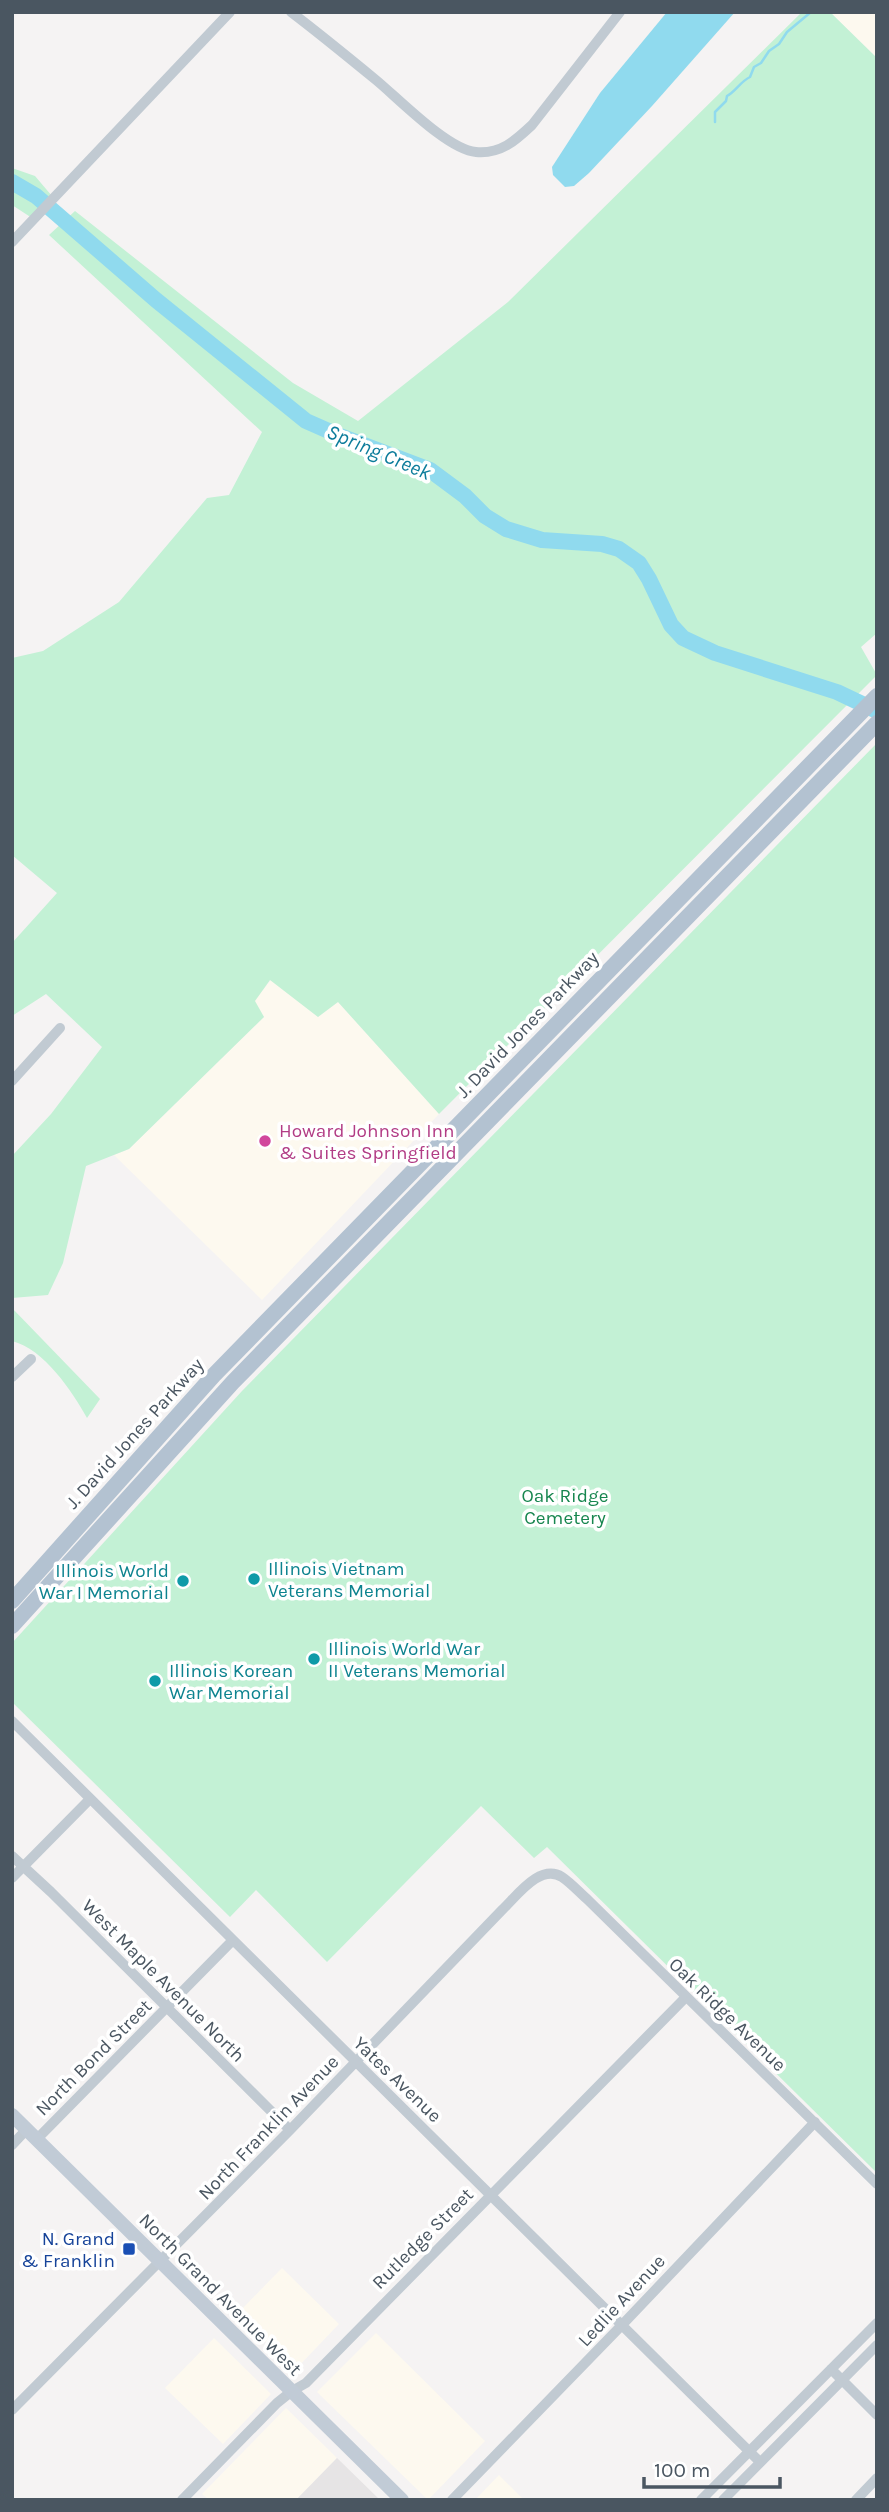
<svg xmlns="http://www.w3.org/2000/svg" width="889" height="2512" viewBox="0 0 889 2512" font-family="Karla,sans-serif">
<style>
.commercial{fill:#fdf9ef}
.education{fill:#e6e4e5}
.green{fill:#c3f1d5}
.water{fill:#90daee}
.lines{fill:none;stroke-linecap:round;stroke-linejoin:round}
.stream{stroke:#90daee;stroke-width:2.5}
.river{stroke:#90daee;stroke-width:16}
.minor{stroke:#c1cad2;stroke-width:10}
.secondary{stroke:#c1cbd6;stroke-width:14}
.primary{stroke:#b3c2d1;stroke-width:16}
.hotel-dot{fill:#d1479c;stroke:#fff;stroke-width:2.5}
.culture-dot{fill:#0f9aa8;stroke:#fff;stroke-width:2.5}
.transit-dot{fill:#1a4fb4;stroke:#fff;stroke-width:2.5}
.labels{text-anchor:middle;stroke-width:7;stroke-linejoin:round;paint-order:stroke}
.street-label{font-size:19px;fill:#4a5661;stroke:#fff}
.hotel-label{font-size:19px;fill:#b23c85;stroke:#fff;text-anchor:start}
.park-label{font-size:19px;fill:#17864f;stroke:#fff}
.culture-label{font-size:19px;fill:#0d838f;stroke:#fff;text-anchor:start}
.transit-label{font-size:19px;fill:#164399;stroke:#fff;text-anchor:end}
.water-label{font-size:21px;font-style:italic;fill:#0c7c9b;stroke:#fff}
</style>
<rect width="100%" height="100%" fill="#f5f3f3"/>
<path class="commercial" d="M830 12H877V58Z
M271 980 318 1017 338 1002 439 1114 262 1300 114 1155 129 1149 264 1017 254 1001Z
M282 2268 339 2324 294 2371 238 2313Z
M376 2333 485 2441 428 2500 317 2392Z
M214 2338 271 2394 223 2444 165 2388Z
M286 2408 337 2458 296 2500H209L202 2494Z
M499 2475 524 2500H475Z"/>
<path class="education" d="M337 2458 380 2500H296Z"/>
<path class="green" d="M802 12H830L877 58V633L861 647 877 675 439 1114 338 1002 318 1017 270 980 255 1001 264 1017 129 1149 86 1166 63 1263 48 1295 12 1298V1156L51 1114 102 1047 46 994 12 1016V943L57 893 12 855V658L43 651 119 602 207 498 229 495 262 432 49 235 75 211 293 383 358 421 508 302Z
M12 168 35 176 52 196 32 218 12 205Z
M877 743V2173L547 1847 534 1858 481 1806 327 1962 256 1890 230 1917 12 1702V1643L242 1391Z
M12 1308 100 1399 87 1418C72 1391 44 1349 12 1341Z"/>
<path class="water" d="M667 12H735L652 106 589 173 574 186 565 187 553 175 552 167 600 93Z"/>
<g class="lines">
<path class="stream" d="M715 122V112L726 101 727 96C736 91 740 82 750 77L754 67 761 63 769 51 779 44 787 32 811 12"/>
<path class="river" d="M12 182 36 196 156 300 306 421 340 436 430 470 465 496 485 516 506 529 542 540 602 544 619 549 639 563 649 579 671 625 683 638 715 653 837 692 877 711"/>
<path class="minor" d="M291 12C320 34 348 57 376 80 399 99 448 150 476 152 501 154 515 141 532 125L620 12
M12 242 230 12
M12 1081 60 1028
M12 1377 31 1359
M12 1721 760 2462
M12 1856 51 1892 290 2130
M12 1878 90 1799
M37 2139 233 1940
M12 2145 27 2129
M831 2369 877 2415
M12 2410 290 2130 502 1910C517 1896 540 1863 562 1877 571 1883 580 1893 588 1900L877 2184
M182 2500 277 2403 292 2391 306 2383 685 1998
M452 2500 621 2326 815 2122
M701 2500 877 2323
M723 2500 877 2345
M856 2500 877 2478"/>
<path class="secondary" d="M12 2115 402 2500"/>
<path class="primary" d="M12 1601 214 1375 877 696
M12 1626 233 1382 877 723"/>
</g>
<circle class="hotel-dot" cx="265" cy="1141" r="7"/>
<g class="culture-dot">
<circle cx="254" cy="1579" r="7"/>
<circle cx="183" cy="1581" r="7"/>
<circle cx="314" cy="1659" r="7"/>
<circle cx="155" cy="1681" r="7"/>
</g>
<rect class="transit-dot" x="122" y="2242" width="14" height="14" rx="3.5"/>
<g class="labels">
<g class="street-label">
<text transform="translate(527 1024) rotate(-46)" y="7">J. David Jones Parkway</text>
<text transform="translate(134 1433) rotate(-48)" y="7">J. David Jones Parkway</text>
<text transform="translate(164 1980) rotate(45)" y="7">West Maple Avenue North</text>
<text transform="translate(728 2014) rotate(44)" y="7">Oak Ridge Avenue</text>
<text transform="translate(93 2057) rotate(-45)" y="7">North Bond Street</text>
<text transform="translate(398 2079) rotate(44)" y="7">Yates Avenue</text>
<text transform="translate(268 2127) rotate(-46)" y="7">North Franklin Avenue</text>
<text transform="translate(422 2238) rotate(-45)" y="7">Rutledge Street</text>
<text transform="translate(221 2294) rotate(45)" y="7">North Grand Avenue West</text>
<text transform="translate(621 2300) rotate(-47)" y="7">Ledlie Avenue</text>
</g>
<g class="hotel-label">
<text x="279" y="1137">Howard Johnson Inn<tspan x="279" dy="22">&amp; Suites Springfield</tspan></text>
</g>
<g class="park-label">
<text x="565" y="1502">Oak Ridge<tspan x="565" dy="22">Cemetery</tspan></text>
</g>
<g class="culture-label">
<text x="268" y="1575">Illinois Vietnam<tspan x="268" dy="22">Veterans Memorial</tspan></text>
<text x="169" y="1577" text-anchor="end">Illinois World<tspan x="169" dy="22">War I Memorial</tspan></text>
<text x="328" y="1655">Illinois World War<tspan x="328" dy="22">II Veterans Memorial</tspan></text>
<text x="169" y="1677">Illinois Korean<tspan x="169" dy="22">War Memorial</tspan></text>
</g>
<g class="transit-label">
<text x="115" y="2245">N. Grand<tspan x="115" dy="22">&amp; Franklin</tspan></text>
</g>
<g class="water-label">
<text transform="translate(379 452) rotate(23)" y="7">Spring Creek</text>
</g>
</g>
<rect width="889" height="2512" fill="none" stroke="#4a5661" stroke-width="28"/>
<path d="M644 2477v10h136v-10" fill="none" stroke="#4a5661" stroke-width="3.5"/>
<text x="654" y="2477" font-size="21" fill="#4a5661" stroke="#ffffff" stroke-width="5" paint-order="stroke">100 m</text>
</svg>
